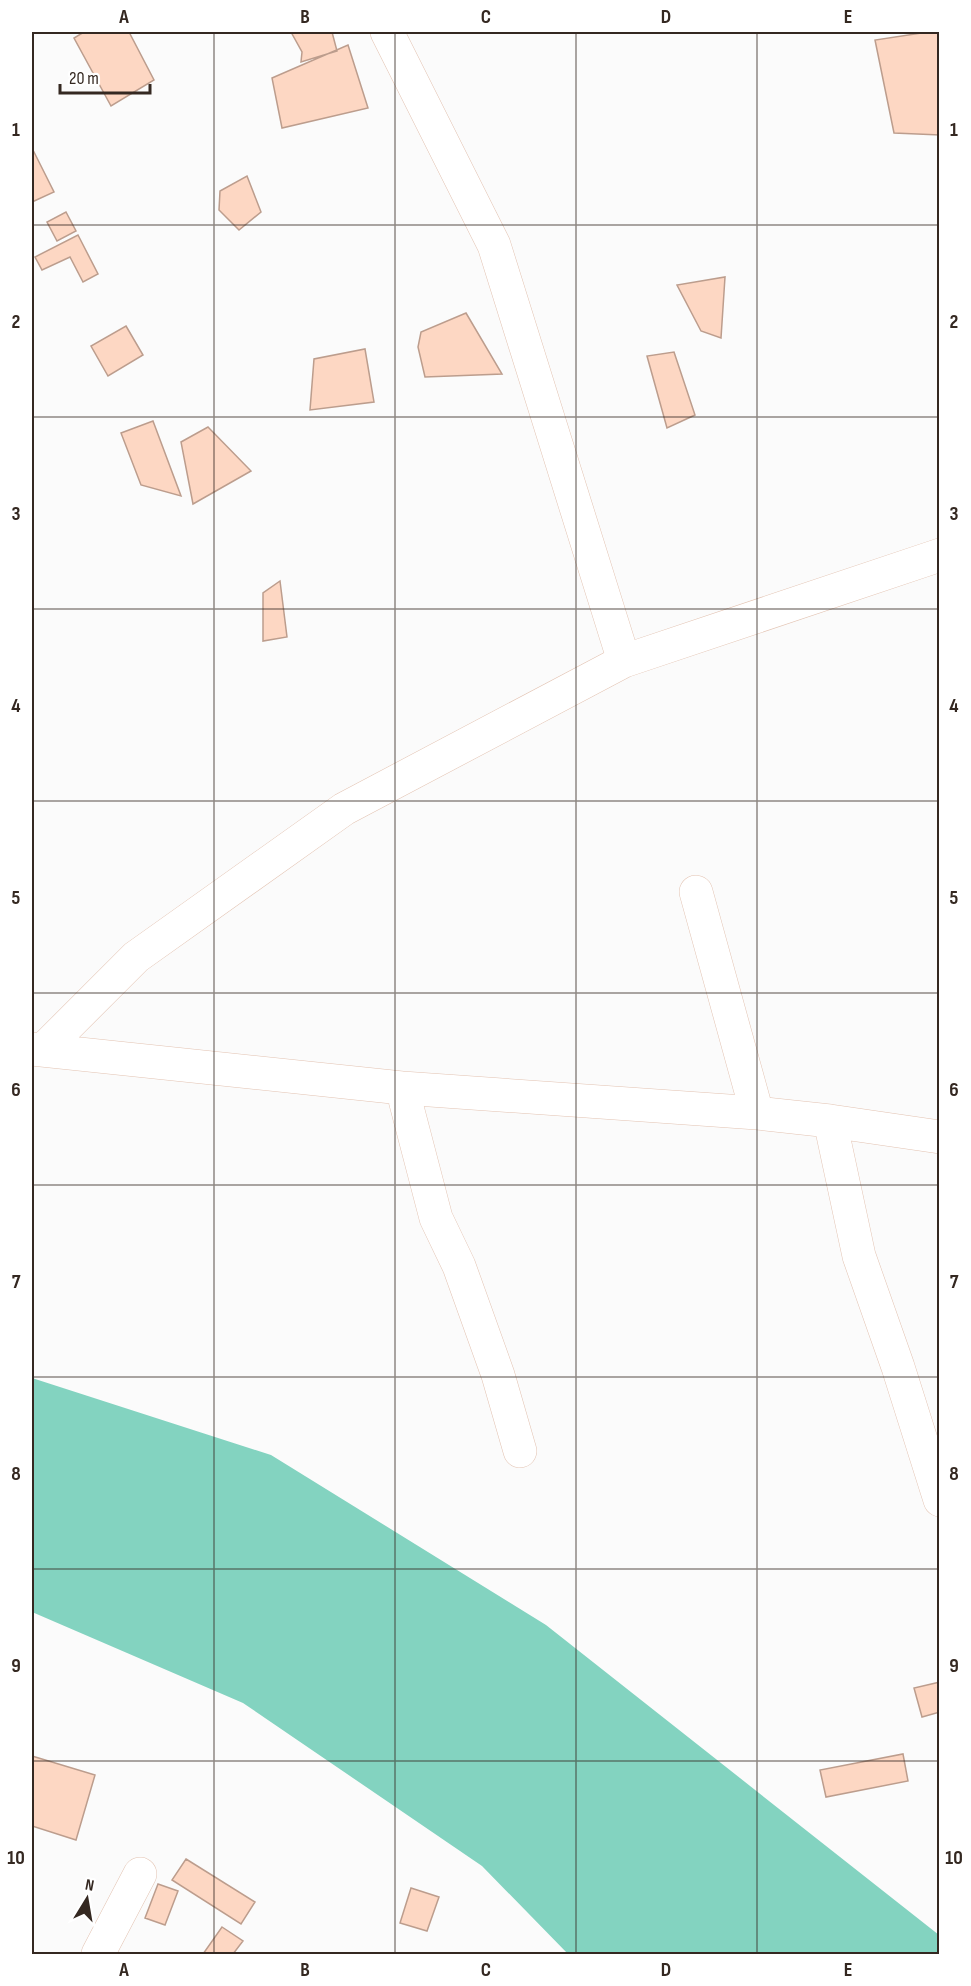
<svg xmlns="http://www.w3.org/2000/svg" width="971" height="1986" viewBox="0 0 971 1986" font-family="'Sofia Sans Condensed',sans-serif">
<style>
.water{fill:#83d3c0}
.building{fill:#fdd7c3;stroke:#bc9d8d;stroke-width:1.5}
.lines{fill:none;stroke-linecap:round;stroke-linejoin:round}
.minor-casing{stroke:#e3c3b2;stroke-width:34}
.minor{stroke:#fff;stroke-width:33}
.grid{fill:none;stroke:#342821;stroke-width:1.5;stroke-opacity:0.55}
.neatline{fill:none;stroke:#342821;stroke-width:2}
.grid-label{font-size:20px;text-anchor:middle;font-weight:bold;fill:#342821}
</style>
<rect width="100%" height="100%" fill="#fbfbfb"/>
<path class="water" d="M32 1378 271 1455 546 1625 939 1935V1954H568L482 1866 243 1703 32 1612Z"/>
<path class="building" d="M84 32H129L154 80 111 106 74 38Z
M291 32H332L337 51 301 62 302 52Z
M928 32H940V135L894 133 875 40Z
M348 45 368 108 282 128 272 78Z
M34 152 54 192 32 202V154Z
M247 176 261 212 239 230 219 210 220 191Z
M66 212 76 231 57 241 47 222Z
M78 235 98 274 83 282 70 257 42 270 35 257Z
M725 277 721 338 701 331 677 285Z
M466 313 502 374 425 377 418 347 421 332Z
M126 326 143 355 108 376 91 346Z
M365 349 374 402 310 410 314 359Z
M674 352 695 415 667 428 647 356Z
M153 421 181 496 141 485 121 433Z
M208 427 251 471 193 504 181 442Z
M280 581 287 637 263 641V593Z
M940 1682V1712L922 1717 914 1688Z
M903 1754 908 1781 826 1797 820 1770Z
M32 1756 95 1775 76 1840 32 1826Z
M186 1859 255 1902 241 1924 172 1880Z
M158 1884 178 1891 165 1925 145 1918Z
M411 1888 439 1897 427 1931 400 1923Z
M222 1927 243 1941 233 1954H203Z"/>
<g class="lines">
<defs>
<path id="minor" d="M387 32 494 245 624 661
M696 892 757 1113
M32 1049 402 1088 757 1113 830 1121 940 1137
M43 1050 136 957 344 809 624 661 940 555
M402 1088 436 1218 459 1266 498 1375 520 1451
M830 1121 859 1256 898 1367 940 1500
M98 1954 140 1874"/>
</defs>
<use href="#minor" class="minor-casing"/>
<use href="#minor" class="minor"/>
</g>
<path class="grid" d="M214 32V1954M395 32V1954M576 32V1954M757 32V1954M32 225H940M32 417H940M32 609H940M32 801H940M32 993H940M32 1185H940M32 1377H940M32 1569H940M32 1761H940"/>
<rect width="971" height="1986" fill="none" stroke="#ffffff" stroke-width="66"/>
<g transform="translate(87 1899) rotate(11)" stroke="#ffffff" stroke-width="4.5" paint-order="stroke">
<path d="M0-4.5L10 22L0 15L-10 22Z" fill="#342821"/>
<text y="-9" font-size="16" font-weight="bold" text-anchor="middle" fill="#342821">N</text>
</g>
<path d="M60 84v9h90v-9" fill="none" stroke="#342821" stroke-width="3"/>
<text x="69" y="84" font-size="18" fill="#342821" stroke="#ffffff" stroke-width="4.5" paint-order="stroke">20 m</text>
<rect x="33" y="33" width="905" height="1920" class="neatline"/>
<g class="grid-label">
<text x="124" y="23">A</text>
<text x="305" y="23">B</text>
<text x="486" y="23">C</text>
<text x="666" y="23">D</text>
<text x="848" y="23">E</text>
<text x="16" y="136">1</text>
<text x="954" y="136">1</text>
<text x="16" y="328">2</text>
<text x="954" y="328">2</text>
<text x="16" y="520">3</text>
<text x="954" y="520">3</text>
<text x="16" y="712">4</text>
<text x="954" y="712">4</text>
<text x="16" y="904">5</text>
<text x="954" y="904">5</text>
<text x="16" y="1096">6</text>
<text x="954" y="1096">6</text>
<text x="16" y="1288">7</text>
<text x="954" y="1288">7</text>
<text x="16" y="1480">8</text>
<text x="954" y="1480">8</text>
<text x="16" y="1672">9</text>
<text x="954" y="1672">9</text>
<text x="16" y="1864">10</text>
<text x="954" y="1864">10</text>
<text x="124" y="1976">A</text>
<text x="305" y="1976">B</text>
<text x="486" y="1976">C</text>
<text x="666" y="1976">D</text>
<text x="848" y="1976">E</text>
</g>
</svg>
